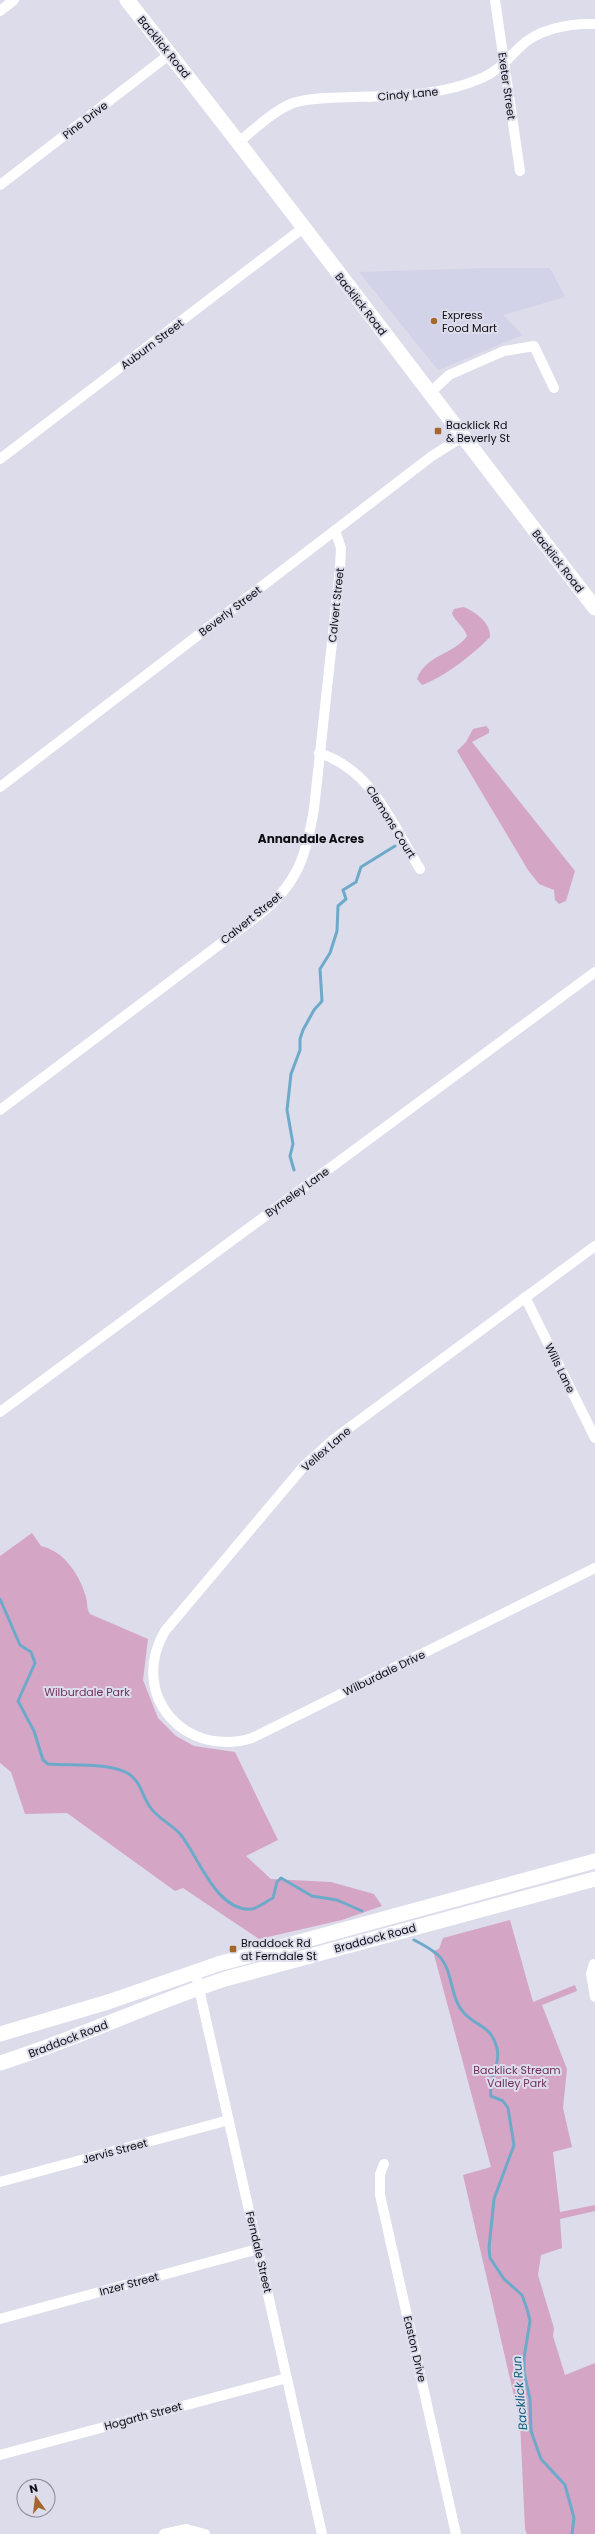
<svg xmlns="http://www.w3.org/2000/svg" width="595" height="2534" viewBox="0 0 595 2534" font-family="Poppins,sans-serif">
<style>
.built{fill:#d2d2e8}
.green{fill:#d5a5c5}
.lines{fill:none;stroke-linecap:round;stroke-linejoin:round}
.stream{stroke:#6daaca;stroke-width:3}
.street{stroke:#fff;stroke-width:10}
.primary{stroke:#fff;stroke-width:15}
.poi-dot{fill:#a5672d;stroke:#dcdceb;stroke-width:1.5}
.labels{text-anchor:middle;stroke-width:4;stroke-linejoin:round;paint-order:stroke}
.street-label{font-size:11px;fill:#0d0d12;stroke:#dcdceb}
.poi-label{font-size:11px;fill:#0d0d12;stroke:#dcdceb;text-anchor:start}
.park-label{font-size:11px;fill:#71315e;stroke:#dcdceb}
.neighbourhood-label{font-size:12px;font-weight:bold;fill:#0d0d12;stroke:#dcdceb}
.water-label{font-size:12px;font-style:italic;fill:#135f7f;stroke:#dcdceb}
</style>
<rect width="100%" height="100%" fill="#dcdceb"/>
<path class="built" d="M487 268H550L565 297 503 315 523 335 438 370 359 272Z"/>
<path class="green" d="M463 607C475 611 491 623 490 637 475 653 443 678 422 685L417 679C425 655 455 654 467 636 464 626 455 622 452 613L454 609Z
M486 726 489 729V733L472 742 575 871 566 901 559 904 555 900 554 890 539 884 528 870 457 751 466 742 473 729Z
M32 1533 41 1546C64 1551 80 1575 86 1597 88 1604 86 1607 90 1614L148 1639 143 1680 158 1718 176 1736 194 1746 235 1752 278 1840 246 1856 271 1879 331 1882 374 1894 382 1906 342 1920 259 1939 183 1888 175 1891 67 1813 25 1814 11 1772 0 1763V1556Z
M510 1920 533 2002 575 1985 577 1991 542 2005 567 2069 563 2108 572 2147 553 2152 560 2212 595 2205V2211L560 2219 562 2248 541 2255 538 2275 554 2328 553 2336 565 2375 595 2363V2534H527L525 2529 520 2422 463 2175 491 2167 433 1951 439 1949 443 1938Z"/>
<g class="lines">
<path class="stream" d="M294 1170 290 1156 293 1144 287 1110 291 1074 300 1050V1039L303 1030 314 1010 322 1001 320 969 330 953 337 931 338 906 346 899 343 890 356 882 361 867 395 846
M0 1599 20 1645 31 1652 35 1663 18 1701 34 1731 43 1760 48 1764C71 1766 110 1762 129 1774 141 1782 142 1796 150 1807 158 1819 172 1824 181 1835 198 1856 217 1913 252 1909 258 1908 267 1901 273 1898L277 1882 281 1878 312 1896 337 1900 362 1911
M414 1940C422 1944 431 1949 438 1955 454 1970 449 1997 464 2013 478 2028 490 2024 497 2048 501 2064 488 2079 491 2096L503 2101 508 2108 514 2145 494 2199 489 2248 490 2258 504 2279 522 2295 527 2309 530 2321 524 2358V2372L530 2399 531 2431 541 2459 565 2485 574 2518 572 2534"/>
<path class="street" d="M495 0 520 171
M0 11 14 0
M239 142C256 128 273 111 293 103 312 97 333 98 353 97 397 96 441 96 482 78 498 71 507 60 519 48 537 29 569 23 595 24
M0 185 170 54
M430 393 449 375 504 351 534 346 554 388
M0 459 303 228
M319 753C373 770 392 824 420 869
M0 787 432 456 462 437
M0 1110 260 914C298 883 306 856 314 809L340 568 341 548 335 530
M595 1246 334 1439 304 1466 165 1631C128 1694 184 1759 252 1738L595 1568
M525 1297 595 1438
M0 1412 595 972
M594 1964 591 1974 595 1997
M195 1971 322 2534
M384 2164 380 2174V2195L456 2534
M0 2182 229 2120
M0 2319 258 2249
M0 2455 287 2378
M164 2534 186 2529 205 2534"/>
<path class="primary" d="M127 0C286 200 438 406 595 608
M0 2034 108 2002 218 1964 595 1861
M0 2063C77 2039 149 2004 225 1979L595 1879"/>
</g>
<g class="poi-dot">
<circle cx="434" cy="321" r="4"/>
<rect x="434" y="427" width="8" height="8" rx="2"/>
<rect x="229" y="1945" width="8" height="8" rx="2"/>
</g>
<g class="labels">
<g class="street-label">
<text transform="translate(164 47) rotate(51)" y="4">Backlick Road</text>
<text transform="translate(507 86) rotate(82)" y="4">Exeter Street</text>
<text transform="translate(408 94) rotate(-5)" y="4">Cindy Lane</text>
<text transform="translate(85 120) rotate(-38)" y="4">Pine Drive</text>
<text transform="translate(361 304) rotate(52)" y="4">Backlick Road</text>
<text transform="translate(152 344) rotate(-37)" y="4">Auburn Street</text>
<text transform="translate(558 561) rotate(52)" y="4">Backlick Road</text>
<text transform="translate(336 605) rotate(-84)" y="4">Calvert Street</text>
<text transform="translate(230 611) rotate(-37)" y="4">Beverly Street</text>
<text transform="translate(391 822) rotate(58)" y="4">Clemons Court</text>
<text transform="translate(251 918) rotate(-39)" y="4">Calvert Street</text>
<text transform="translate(297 1192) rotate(-36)" y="4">Byrneley Lane</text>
<text transform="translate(560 1368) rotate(64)" y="4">Wills Lane</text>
<text transform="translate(326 1449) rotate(-41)" y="4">Vellex Lane</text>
<text transform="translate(384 1673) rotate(-26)" y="4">Wilburdale Drive</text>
<text transform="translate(375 1938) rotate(-15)" y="4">Braddock Road</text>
<text transform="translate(68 2039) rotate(-21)" y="4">Braddock Road</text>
<text transform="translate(115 2151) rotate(-15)" y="4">Jervis Street</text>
<text transform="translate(259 2252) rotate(77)" y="4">Ferndale Street</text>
<text transform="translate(129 2284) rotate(-15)" y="4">Inzer Street</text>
<text transform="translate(415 2349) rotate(77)" y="4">Easton Drive</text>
<text transform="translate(143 2416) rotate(-15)" y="4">Hogarth Street</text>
</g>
<g class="poi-label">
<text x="442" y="319">Express<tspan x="442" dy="13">Food Mart</tspan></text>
<text x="446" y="429">Backlick Rd<tspan x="446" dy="13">&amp; Beverly St</tspan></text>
<text x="241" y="1947">Braddock Rd<tspan x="241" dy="13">at Ferndale St</tspan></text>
</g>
<g class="park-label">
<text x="87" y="1696">Wilburdale Park</text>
<text x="517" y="2074">Backlick Stream<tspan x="517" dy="13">Valley Park</tspan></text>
</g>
<g class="neighbourhood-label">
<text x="311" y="843">Annandale Acres</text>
</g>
<g class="water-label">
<text transform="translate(520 2393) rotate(-95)" y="4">Backlick Run</text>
</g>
</g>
<g transform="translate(36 2498) rotate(346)"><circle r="19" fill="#dcdceb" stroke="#898994"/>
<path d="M0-3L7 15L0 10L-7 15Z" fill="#a5672d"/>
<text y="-6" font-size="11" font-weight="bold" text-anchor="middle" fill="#0d0d12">N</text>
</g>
</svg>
